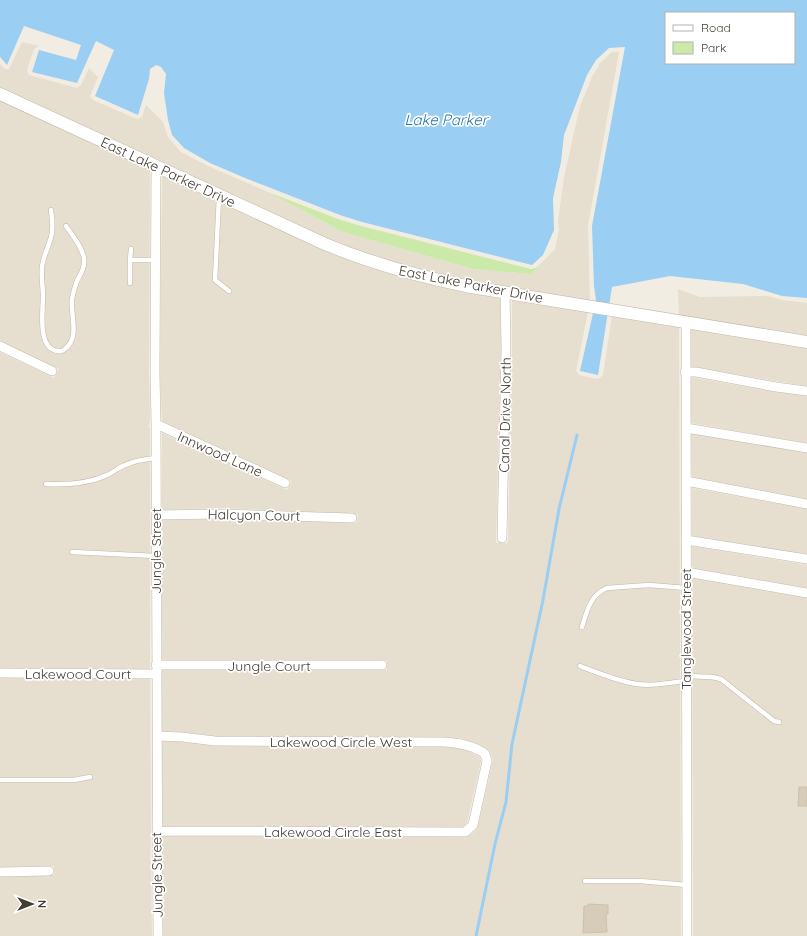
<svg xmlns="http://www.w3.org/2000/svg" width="807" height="936" viewBox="0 0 807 936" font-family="Quicksand,sans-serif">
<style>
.residential{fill:#e6dfcf}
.green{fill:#cbe9a8}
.water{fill:#9acef3;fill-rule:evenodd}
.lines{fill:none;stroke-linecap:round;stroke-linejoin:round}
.stream{stroke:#9acef3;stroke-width:3}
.building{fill:#d7cbba;stroke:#cfc0aa}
.service-casing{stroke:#c0b8a7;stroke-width:5.5}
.minor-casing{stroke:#c0b8a7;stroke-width:10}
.tertiary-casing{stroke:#c0b8a7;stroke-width:13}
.service{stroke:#fff;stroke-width:4.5}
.minor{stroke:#fff;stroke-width:9}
.tertiary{stroke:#fff;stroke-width:12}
.labels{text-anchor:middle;stroke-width:3.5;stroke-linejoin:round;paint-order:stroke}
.street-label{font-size:14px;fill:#433d32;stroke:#fff}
.water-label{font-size:15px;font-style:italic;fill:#2878b2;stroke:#fff}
</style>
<rect width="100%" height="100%" fill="#f2ede2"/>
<path class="residential" d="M22 42 39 46 34 49 27 70 29 75 77 88 81 85 89 68 98 77 90 96 93 100 137 119 142 117 146 105 163 122 168 137 181 152 208 166 268 192 343 232 473 269 531 274 555 249 559 230 558 221 564 177 580 106 592 77 600 63 612 52H619L588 226 590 302 511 288V287L472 282 419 271 350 249 162 163V162L158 161 0 89V64L5 69H9Z
M0 100 150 169 149 372 150 423 148 427 150 428V669L0 668V352L54 378 59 369 0 341Z
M162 175 292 234 500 296 501 348 496 543H508L512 348V298L588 312 576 371 579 375 597 379 600 378 603 375 612 316 679 327 681 936H163V836L466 837 473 833 478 826 493 760 490 752 484 747 474 742 459 738 444 737 215 736 183 732 162 731V670H387V660H162V520L222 519 357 523 358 514 222 508 162 510V433L287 490 292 481 162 421 160 372Z
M678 289 700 297 768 296 782 300 807 303V336L679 316Z
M691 329 807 347V386L691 367Z
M691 377 775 392 807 396V443L691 423Z
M691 433 807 453V499L692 477Z
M692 488 807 509V554L692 536Z
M692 546 807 565V588L692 568Z
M692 578 807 598V936H693Z
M0 678 150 679 151 833 150 859 151 860 152 936H0V877L54 875V866L0 867Z
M162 741 182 742 215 746 444 747 456 748 470 752 480 757 481 761 467 823 463 827 163 826Z"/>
<path class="green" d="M268 192 338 219 361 226 531 269 536 268 544 261 531 274 473 269 343 232Z"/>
<path class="water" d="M0 0H807V298L782 296 743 284 670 276 612 287 598 375 580 371 596 300 594 286 592 226 625 47 609 48 596 60 587 75 564 135 561 162 553 198 554 230 543 255 532 265 362 222 340 215 245 178 210 163 184 148 172 135 168 120 164 93 166 74 161 67 156 65 150 69 149 79 138 115 95 96 114 50 96 41 77 83 32 72 39 50 76 60 81 45 24 26 7 65 0 57ZM666 13H794V63H666Z"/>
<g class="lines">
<path class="stream" d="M476 936 495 844 506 802 512 744 543 600 559 509 577 435"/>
</g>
<path class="building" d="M799 787H807V806H798Z
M588 904 608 905V914H606L607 932 583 933 584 906H588Z"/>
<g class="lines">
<defs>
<path id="service" d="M219 197 215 280 229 291
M51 210C52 217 53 225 52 232 51 243 43 255 42 267 41 277 43 287 43 297 43 311 37 349 58 351 61 352 64 350 66 348 80 336 70 314 72 299 73 293 75 286 77 281 81 273 85 268 84 258 82 247 73 236 66 226
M130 260 131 249
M130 283V260H155
M46 484C67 485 88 484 107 475 113 473 117 468 123 466 133 461 145 459 156 458
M72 552 156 556
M582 627C587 611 590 595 607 588L649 585 686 588
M580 666C598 673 617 681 637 684 653 687 670 682 686 681
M686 676 712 677 721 679 774 721 779 722
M0 780H74L90 777
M585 881H640L687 885"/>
<path id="minor" d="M156 166 155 372 156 424 158 936
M686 323 687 936
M0 346 52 371
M685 372H696L776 387 807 391
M156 424 285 483
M686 428 807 448
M686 481 807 504
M156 515 222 514 352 518
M502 538 506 348 505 292
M686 540 807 559
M686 572 807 593
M156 665H382
M0 673 156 674
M157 736 182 737 215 741 444 742C458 743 474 745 485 754L487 761 473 825 465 832 157 831
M0 872 49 871"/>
<path id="tertiary" d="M0 94 325 244C373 264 421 277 471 287L807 342"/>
</defs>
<use href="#service" class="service-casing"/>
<use href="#minor" class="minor-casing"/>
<use href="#tertiary" class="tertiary-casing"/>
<use href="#service" class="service"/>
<use href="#minor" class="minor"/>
<use href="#tertiary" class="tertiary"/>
</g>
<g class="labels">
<g class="street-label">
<text transform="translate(168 172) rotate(25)" y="5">East Lake Parker Drive</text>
<text transform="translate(471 284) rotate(11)" y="5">East Lake Parker Drive</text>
<text transform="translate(505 415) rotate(-89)" y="5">Canal Drive North</text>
<text transform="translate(220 454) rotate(24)" y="5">Innwood Lane</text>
<text transform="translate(254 515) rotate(1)" y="5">Halcyon Court</text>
<text transform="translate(156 551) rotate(-90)" y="5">Jungle Street</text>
<text transform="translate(686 629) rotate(-90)" y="5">Tanglewood Street</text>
<text x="269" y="671">Jungle Court</text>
<text x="78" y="679">Lakewood Court</text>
<text x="341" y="747">Lakewood Circle West</text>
<text x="333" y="837">Lakewood Circle East</text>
<text transform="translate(157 875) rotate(-91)" y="5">Jungle Street</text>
</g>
<g class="water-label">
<text x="446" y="125">Lake Parker</text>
</g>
</g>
<rect x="665" y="12" width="130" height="52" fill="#ffffff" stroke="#b4b1ad"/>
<rect x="673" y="25" width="20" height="6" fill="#ffffff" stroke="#b4b1ad"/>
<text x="701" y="32" font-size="12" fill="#433d32">Road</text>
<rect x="673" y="42" width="20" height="12" fill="#cbe9a8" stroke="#b4b1ad"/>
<text x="701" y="52" font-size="12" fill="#433d32">Park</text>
<g transform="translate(32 904) rotate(90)" stroke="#ffffff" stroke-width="3" paint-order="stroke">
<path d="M0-3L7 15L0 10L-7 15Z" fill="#433d32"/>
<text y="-6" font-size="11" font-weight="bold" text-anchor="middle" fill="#433d32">N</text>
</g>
</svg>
